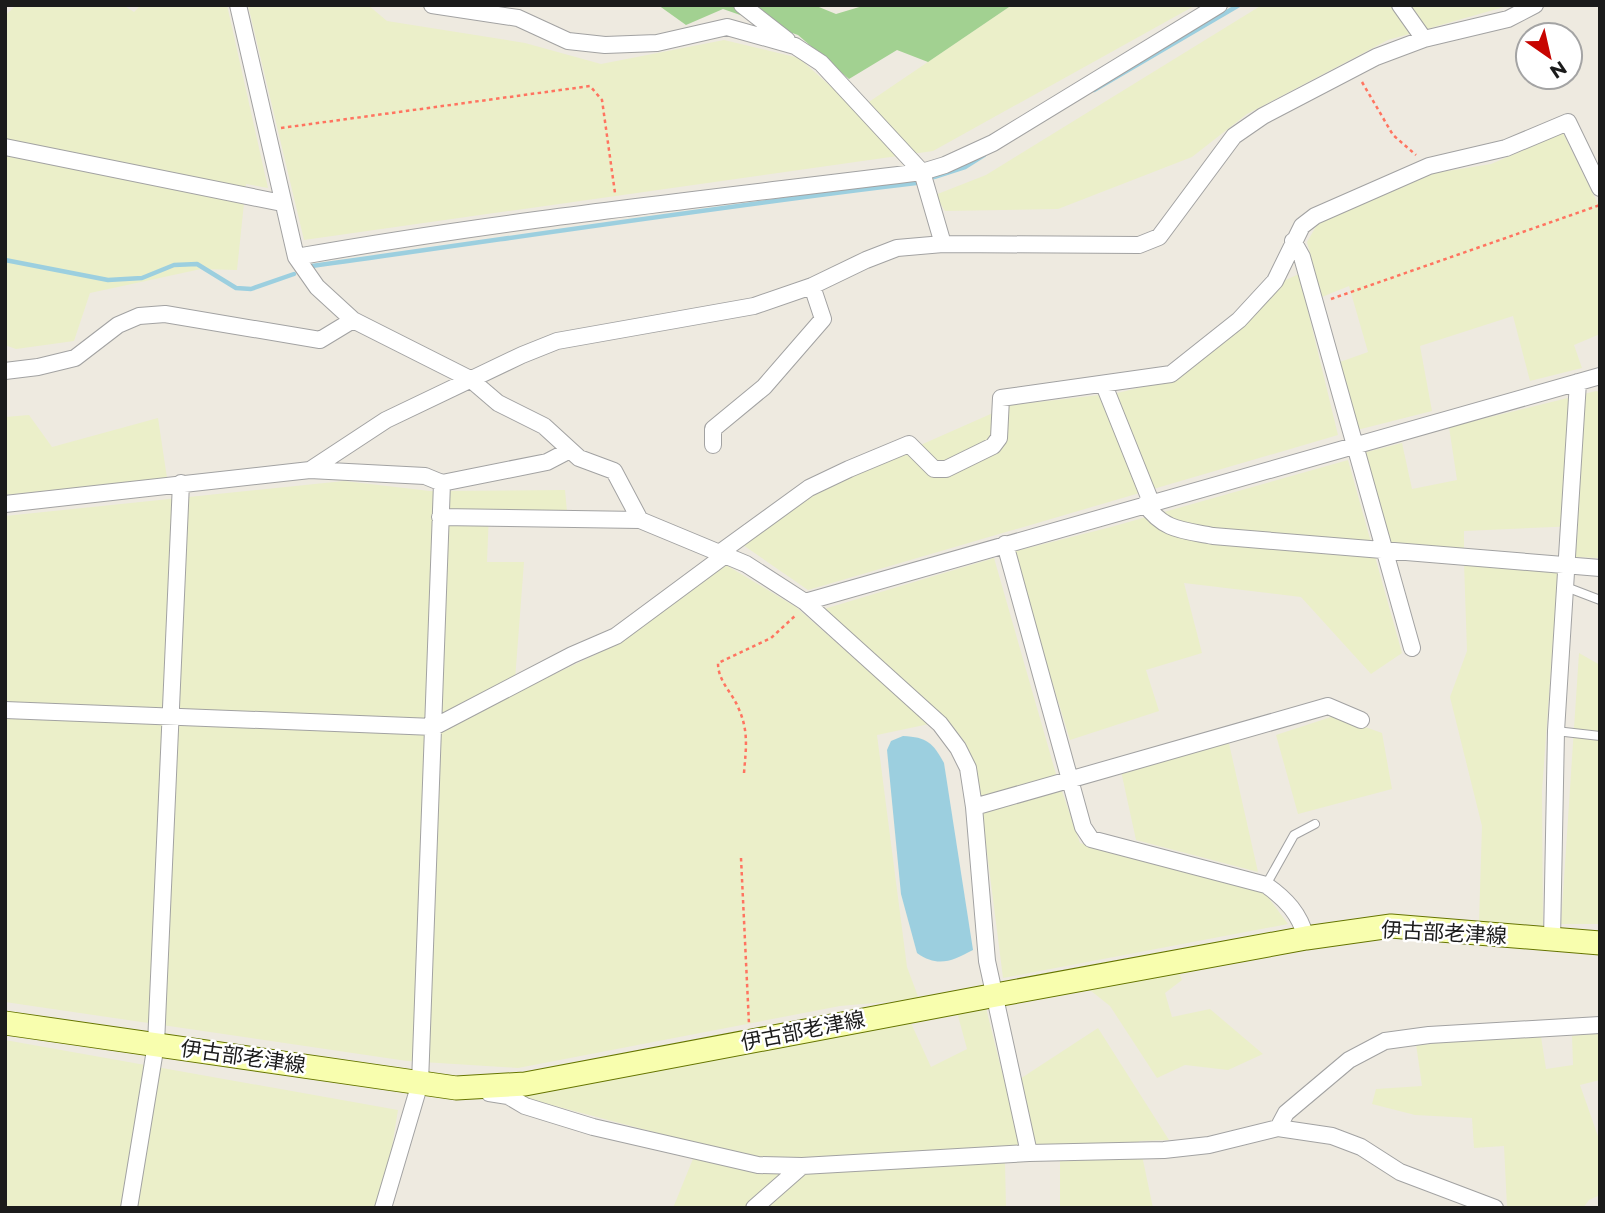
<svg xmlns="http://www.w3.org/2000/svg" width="1605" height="1213" viewBox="0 0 1605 1213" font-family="Montserrat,'Noto Sans JP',sans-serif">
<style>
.farmland{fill:#ebefc9}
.forest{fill:#a2d191}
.water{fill:#9ccfdf}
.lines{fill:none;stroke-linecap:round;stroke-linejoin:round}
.stream{stroke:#9ccfdf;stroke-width:4.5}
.lane-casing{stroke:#a2a2a2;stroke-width:10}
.street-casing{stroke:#a2a2a2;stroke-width:18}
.secondary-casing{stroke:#667500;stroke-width:25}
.path{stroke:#ff7460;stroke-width:2.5;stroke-dasharray:3.5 3.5;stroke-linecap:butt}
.lane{stroke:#fff;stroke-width:8}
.street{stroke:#fff;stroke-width:16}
.secondary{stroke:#f8feae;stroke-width:23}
.labels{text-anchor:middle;stroke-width:5;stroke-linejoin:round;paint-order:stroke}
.street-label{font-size:21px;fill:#1b1b1b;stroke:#fff}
</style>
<rect width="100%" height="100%" fill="#eeeae0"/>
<path class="farmland" d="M16 5H123L134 12 141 5H227L268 188 246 184 237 270 201 269 90 293 74 341 16 349 5 345V16Z
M248 5H368L387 21 525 43 601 64 724 40 799 58 857 110 1012 5H1196L933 151 304 240Z
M1262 5H1511L1388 40 1247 114 1192 157 1058 209 945 211 935 195 986 175Z
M1563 133 1600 208V334L1574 345 1582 368 1530 381 1513 316 1420 346 1432 411 1357 430 1340 362 1368 352 1349 286 1322 297 1307 242 1318 223 1435 173 1491 164Z
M1299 274 1338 435 808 590 743 545 812 493 1011 405 1117 393 1176 379 1281 282Z
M1596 391 1600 392V558L1575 557 1578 526 1464 531V548L1388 544 1363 453 1402 443 1412 489 1457 480 1449 427Z
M29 415 52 447 158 418 167 478 5 495V417Z
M1348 460 1402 653 1371 674 1301 597 1184 583 1202 653 1146 670 1159 711 1070 740 1012 552 1111 527Z
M344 481 430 491 565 490 567 512 489 513 487 562H524L514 693 597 654 726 565 796 607 929 724 877 735 907 967 919 999 840 1006 518 1068 407 1061 5 1002V516Z
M994 558 1056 774 1080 843 1256 888 1268 897 1288 924 1003 978 976 766 965 742 946 718 824 609Z
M1464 563 1558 572 1542 791 1543 925 1479 922 1482 826 1450 697 1467 651Z
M1579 653 1600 665V924H1561Z
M1334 716 1382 733 1392 789 1298 814 1276 735Z
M1228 739 1258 872 1136 840 1121 771Z
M1176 966 1182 980 1165 993 1172 1017 1210 1009 1263 1054 1228 1070 1185 1065 1157 1078 1110 1006 1081 983Z
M986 1008 1006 1088 1098 1028 1169 1140 1139 1141 1153 1208H1060V1160L1005 1163 1006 1208H673L699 1144 502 1092 910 1021 931 1067 967 1049 957 1012Z
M1600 1033V1080L1580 1085 1600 1142V1195L1589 1200 1583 1208 1507 1207 1504 1146 1474 1148 1472 1118 1415 1115 1372 1104 1376 1089 1422 1086 1416 1044 1541 1037 1546 1069 1573 1065 1572 1036Z
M5 1040 398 1110 382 1208H5Z"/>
<path class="forest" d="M658 5H814L836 14 866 5H1012L928 62 897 50 849 79 798 35 723 9 686 25Z"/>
<path class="water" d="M903 736C927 737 933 743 944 763L973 950C952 961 938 968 917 953L901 894 887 750 891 741Z"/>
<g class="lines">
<path class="stream" d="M1094 90 1239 5
M934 177 965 167 984 155
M5 260 108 280 142 278 174 265 197 264 236 288 251 289 294 274
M312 266C514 238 714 207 916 183"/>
<defs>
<path id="lane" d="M1566 587 1600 600
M1556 731 1600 736
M1266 885 1294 835 1315 824"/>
<path id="street" d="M238 5 296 257 317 287 353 320 470 379 498 403 544 426 579 458 614 471 640 520 746 564 805 602 940 724 958 748 968 768 974 807 987 961 1029 1153
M432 5 518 18 568 41 605 45 657 43 727 27 795 46 821 63 922 172 943 244
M742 5 787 40
M1400 5 1424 39
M5 147 282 203
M1293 241 1302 257 1412 648
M296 257C503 220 714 198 922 172L945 165 993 143 1219 5
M5 371 38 367 75 358 118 325 139 316 165 314 320 340 353 320
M1104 385 1151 502
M713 445V429L764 387 823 319 812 286
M310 470 386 420 522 355 557 341 754 306 812 286 866 260 897 248 943 244 1139 245 1159 237 1234 136 1263 116 1376 57 1424 39 1508 19 1535 5
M442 483 547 462 570 450
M5 504 310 470 425 476 442 483 420 1083 383 1208
M1145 504C1164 531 1183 530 1213 536L1600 568
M440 517 640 520
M1005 544 1083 827 1091 839 1266 885C1286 899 1300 914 1306 938
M718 554 809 488 849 469 909 444 934 469H946L993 446 999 438 1001 398 1171 374 1239 320 1275 281 1302 226 1315 216 1429 166 1506 148 1568 122 1600 188
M805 602 1600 376
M5 710 434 727 572 655 616 636 724 556
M974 807 1328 706 1361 720
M1552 940 1556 731 1578 382
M489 1093 508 1096 525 1106 593 1127 758 1165 802 1166 1029 1153 1164 1150 1209 1145 1278 1128 1332 1136 1361 1147 1400 1172 1495 1208
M1278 1128 1286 1113 1349 1060 1385 1041 1429 1035 1600 1025
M129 1208 156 1044 181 483
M754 1208 802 1166"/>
<path id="secondary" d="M5 1023 456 1088 525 1084 996 995 1306 938 1391 926 1600 943"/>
</defs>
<use href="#lane" class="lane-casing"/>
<use href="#street" class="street-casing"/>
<use href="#secondary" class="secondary-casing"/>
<path class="path" d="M1362 82 1393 135 1416 155
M281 128 590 86 602 100 615 193
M1331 299 1600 205
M744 773C746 748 749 731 738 707 731 691 718 681 718 663L771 638 796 615
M741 858 749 1024"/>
<use href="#lane" class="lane"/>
<use href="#street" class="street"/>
<use href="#secondary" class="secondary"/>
</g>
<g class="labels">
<g class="street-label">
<text transform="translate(1444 933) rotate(3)" y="7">伊古部老津線</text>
<text transform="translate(803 1031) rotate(-11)" y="7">伊古部老津線</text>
<text transform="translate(243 1057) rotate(8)" y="7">伊古部老津線</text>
</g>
</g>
<rect width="1605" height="1213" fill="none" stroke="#1b1b1b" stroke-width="14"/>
<g transform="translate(1549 56) rotate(146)"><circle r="33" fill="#ffffff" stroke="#a4a4a4" stroke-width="2"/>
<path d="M0-5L12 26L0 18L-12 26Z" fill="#c70400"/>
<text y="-10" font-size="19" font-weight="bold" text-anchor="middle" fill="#1b1b1b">N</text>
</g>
</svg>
